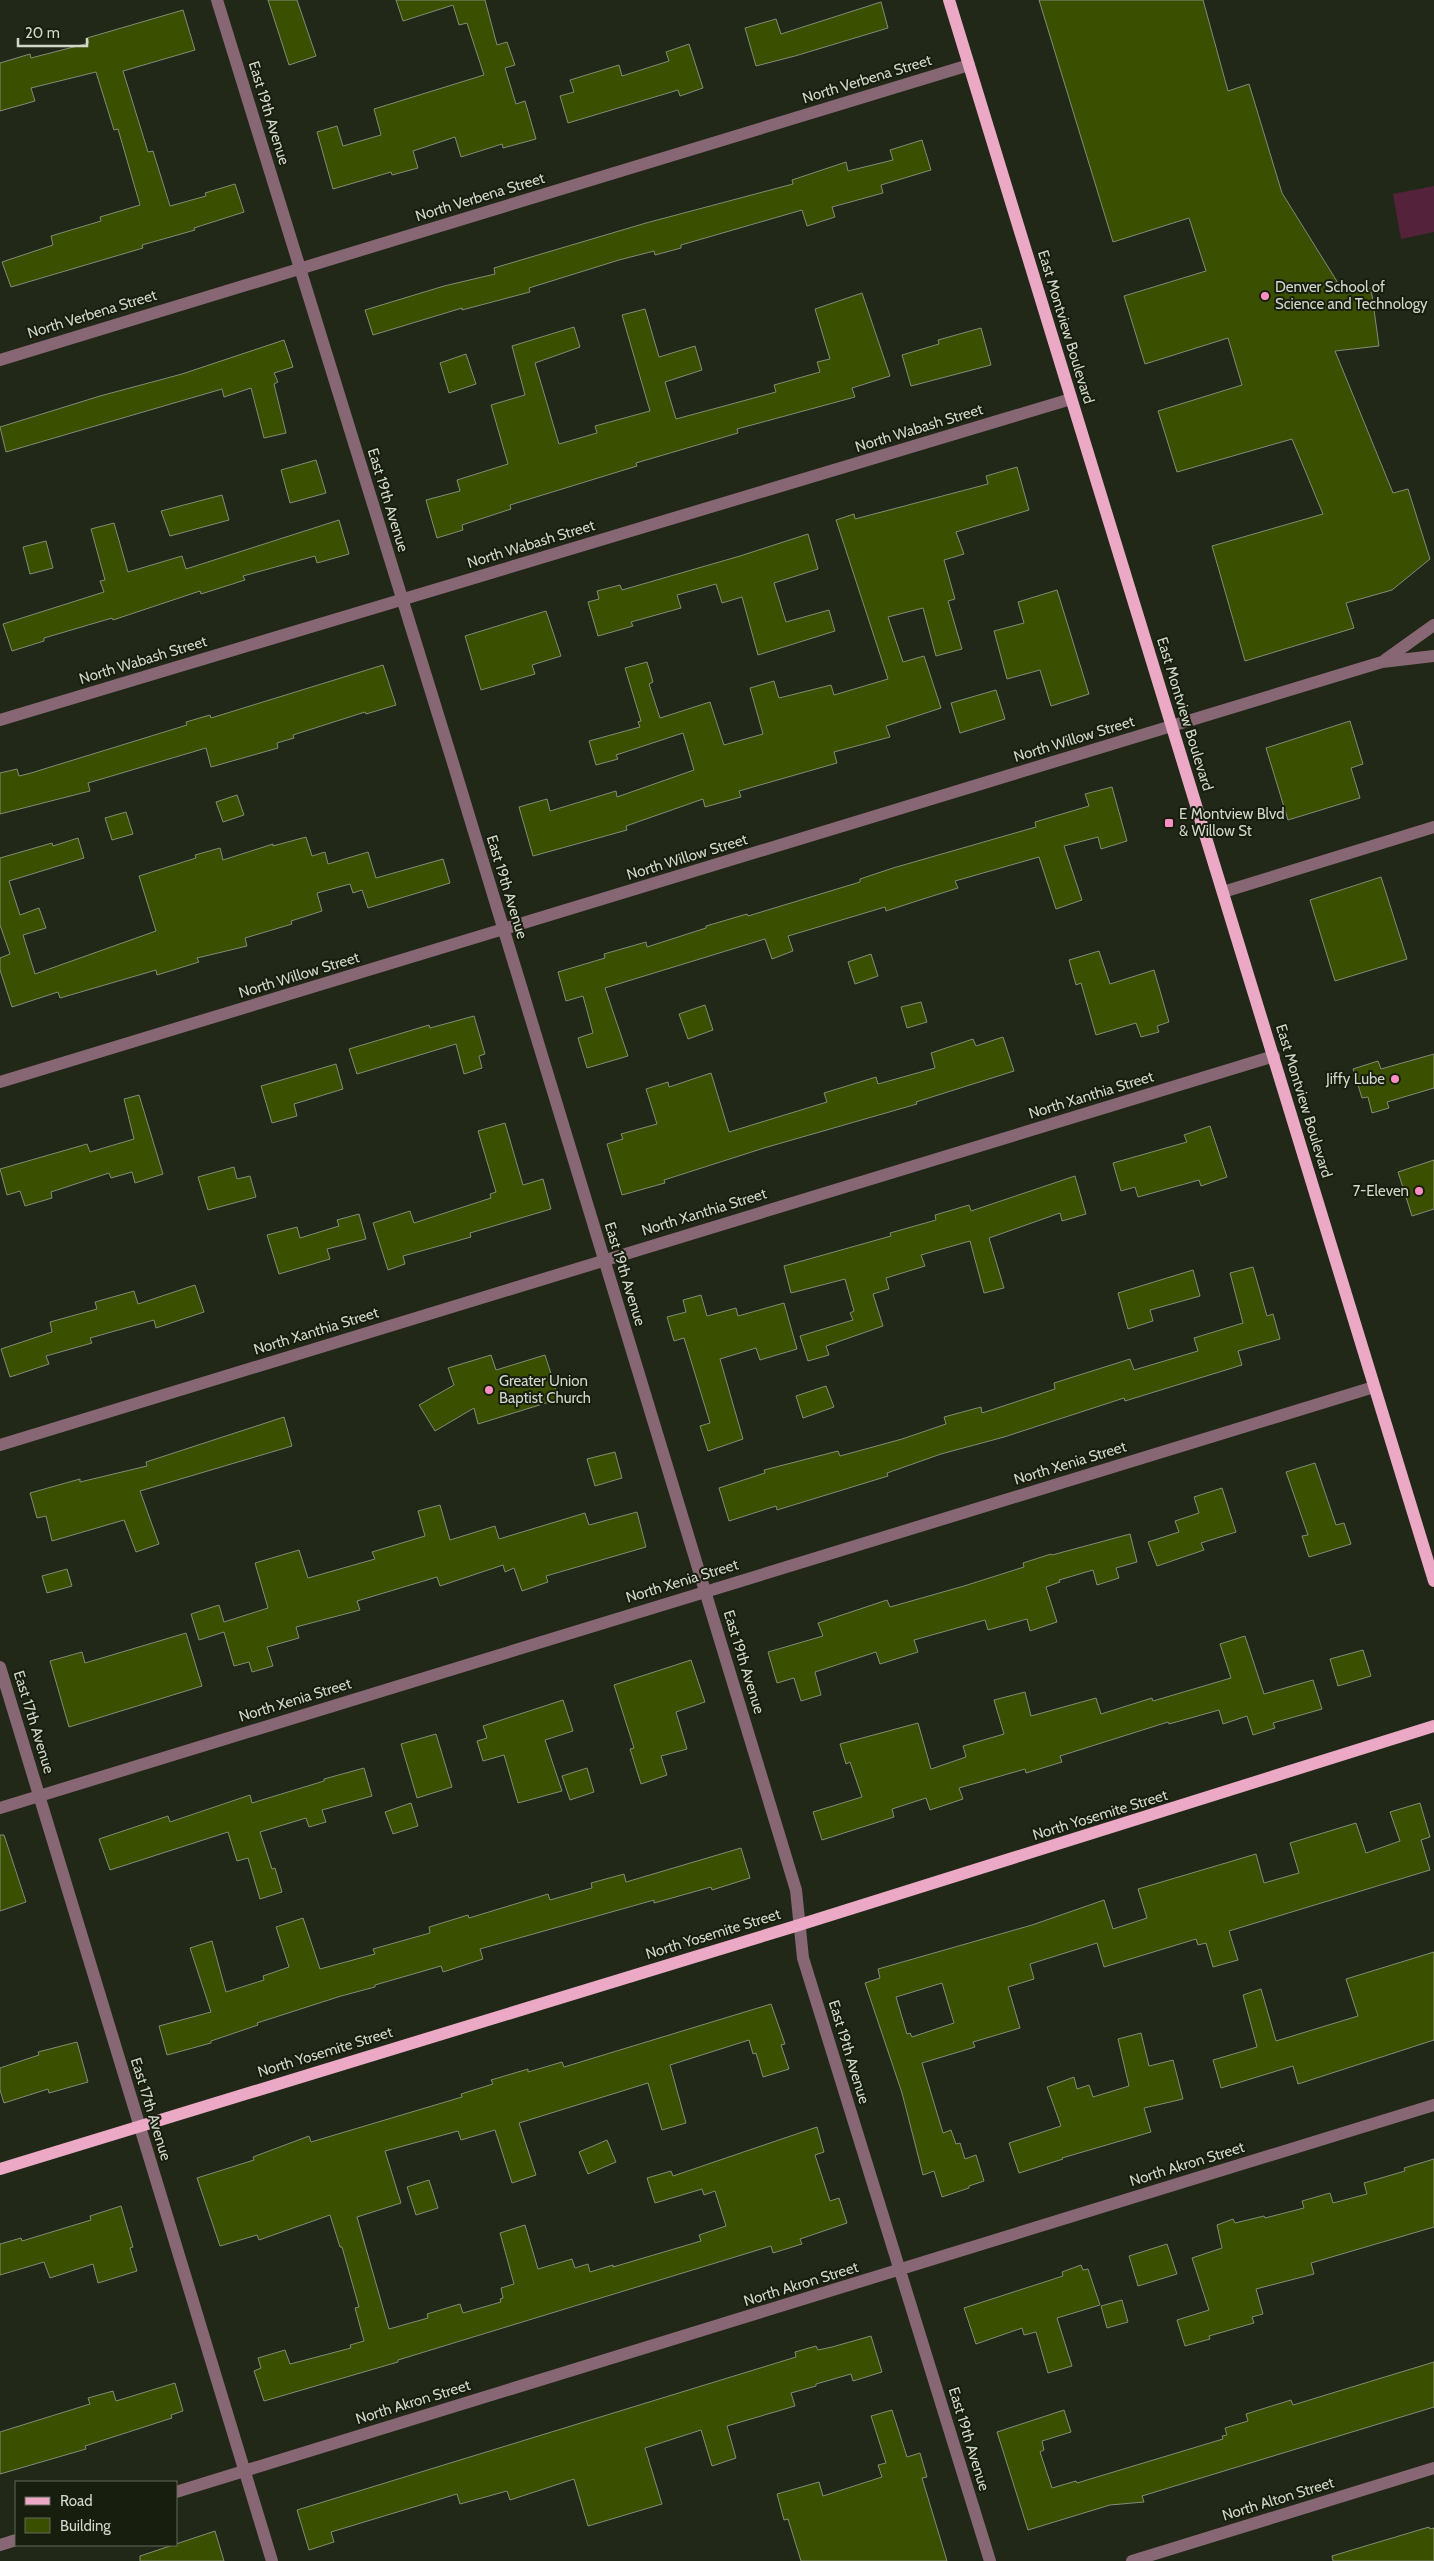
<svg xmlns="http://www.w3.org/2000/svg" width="1434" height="2561" viewBox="0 0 1434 2561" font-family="Cabin,sans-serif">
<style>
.green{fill:#55223b}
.building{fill:#3a5000;stroke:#838b77;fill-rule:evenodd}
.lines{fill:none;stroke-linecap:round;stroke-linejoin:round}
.minor{stroke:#886775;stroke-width:12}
.major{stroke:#eca9c6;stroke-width:12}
.poi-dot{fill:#fc8fc1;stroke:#181e0e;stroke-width:2}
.labels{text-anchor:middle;stroke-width:4;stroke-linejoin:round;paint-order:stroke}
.street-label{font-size:15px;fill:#d2d7cc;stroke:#181e0e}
.poi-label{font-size:15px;fill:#d2d7cc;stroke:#181e0e;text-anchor:start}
</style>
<rect width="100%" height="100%" fill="#212817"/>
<path class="green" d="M1434 186V232L1401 239 1393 194Z"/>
<path class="building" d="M268 0H297L316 56 289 65Z
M396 0H485L497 45 507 42 515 65 505 68 516 104 525 101 536 139 503 148 502 144 461 157 455 137 413 151 418 168 392 175 391 172 333 189 317 132 337 126 343 146 381 135 374 109 484 75 467 23 459 25 453 5 403 21Z
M1039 0H1203L1228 91 1249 84 1282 193 1343 291 1371 288 1379 346 1335 351 1393 493 1408 489 1430 559 1392 590 1346 603 1354 628 1245 661 1212 546 1323 514 1292 439 1177 472 1158 411 1242 385 1228 338 1145 364 1124 296 1206 271 1189 218 1113 242Z
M881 2 888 28 795 56 756 66 745 28 776 19 781 34Z
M183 10 195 50 123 71 148 152 153 151 170 206 206 196 205 193 235 184 244 212 194 228 195 230 142 245 143 248 11 287 2 262 53 245 51 236 101 221 100 217 140 205 118 129 114 130 96 72 31 88 35 101 0 111V63L30 54 31 58 89 43 87 38Z
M689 44 703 88 680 96 678 90 568 123 560 96 574 92 570 80 619 65 622 76 669 61 666 52Z
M922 140 931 170 881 185 883 193 832 207 835 217 807 226 802 210 681 245V248L655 255 654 251 619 260 529 288 530 292 462 310V308L373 335 365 310 444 286 495 274 494 268 646 223 793 184 792 180 846 162 848 171 893 160 890 150Z
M862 293 890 376 852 388 855 397 737 429 738 433 636 463 637 466 510 505 511 509 462 525 463 530 437 538 426 500 460 491 457 480 508 464 491 405 525 395 512 346 574 327 580 347 535 363 559 444 597 433 595 426 650 411 622 315 645 309 659 357 695 346 702 370 665 382 676 419 776 392 774 385 820 372 817 362 830 359 815 309Z
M981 328 991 365 911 386 902 355 939 344 938 340Z
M284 340 293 367 274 373 278 382 274 384 286 433 264 438 251 388 224 397 222 389 6 452 0 427 100 396 182 374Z
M466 354 476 384 449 393 440 363Z
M316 460 326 493 290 503 281 470Z
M1017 467 1029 510 956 532 964 554 944 560 955 599 948 601 962 649 936 656 923 608 888 617 903 662 924 656 941 708 886 726 890 737 834 752 837 763 739 791 741 797 705 807 703 799 626 826 627 830 533 856 519 807 547 799 550 811 616 791 617 797 694 770 683 733 616 755 618 759 596 765 589 741 640 727 638 722 641 721 625 668 647 662 653 682 649 684 660 718 710 702 724 745 763 734 750 688 774 681 779 698 831 685 834 695 888 679 836 520 854 514 855 519 988 484 986 476Z
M222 495 229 520 170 536 161 511Z
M339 520 349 554 317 563 315 556 243 576 245 580 201 594 200 591 113 620 112 618 44 638V641L12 651 3 624 104 592 100 581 105 580 91 529 114 523 128 572 182 556 186 569Z
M808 534 818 569 774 583 786 622 829 610 835 631 758 655 742 597 722 603 716 584 677 595 681 608 631 622 633 626 598 636 588 602 599 599 597 591 620 585 622 590 740 556Z
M46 541 53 568 30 574 23 547Z
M1057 590 1089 694 1051 706 1040 670 1007 679 994 631 1024 623 1018 602Z
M546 611 561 656 532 665 535 674 481 690 465 636Z
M383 665 396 705 366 714 365 712 293 735 294 738 277 743 278 748 211 767 206 748 88 783 90 791 0 814V773L17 769 19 776 31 773 187 725 186 722 210 715 211 718Z
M996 690 1005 719 960 733 951 703Z
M1350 721 1363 764 1351 768 1360 798 1288 820 1266 748Z
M1112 787 1127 841 1101 849 1098 837 1064 846 1082 900 1056 909 1039 857 955 881 958 888 923 899 886 911 885 907 788 936 793 951 772 959 765 939 605 988 628 1056 587 1068 578 1038 593 1033 583 996 566 1001 558 972 605 958 604 954 646 942 647 947 706 928V926L747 914 748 916 860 882V879L893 868 1036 827 1035 822 1089 806 1085 794Z
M237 795 244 815 223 822 216 802Z
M126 812 133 834 112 840 105 818Z
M306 837 312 856 325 852 328 864 368 852 376 878 443 859 450 883 368 908 362 890 353 893 350 884 317 893 322 911 291 921 292 924 245 938 247 946 197 958 199 962 157 975 156 970 60 998 58 992 12 1007 0 970V958L10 954 0 925V858L52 843 53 846 78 838 84 858 9 881 20 915 39 908 46 928 23 935 35 974 156 931 139 876 196 858 195 855 220 848 223 860 273 844V846Z
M1381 877 1407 959 1335 981 1310 900Z
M1099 951 1110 984 1154 970 1169 1022 1157 1026 1159 1032 1141 1037 1136 1023 1096 1035 1081 983 1076 985 1069 960Z
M871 954 878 976 855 984 848 962Z
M921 1002 927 1022 907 1028 901 1007Z
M705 1005 713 1030 688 1039 679 1014Z
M474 1016 485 1054 479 1056 482 1068 464 1074 456 1044 357 1074 349 1049 429 1025 430 1028Z
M1003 1037 1014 1071 916 1102 917 1104 764 1148 664 1180 665 1183 622 1195 607 1144 623 1139 621 1134 657 1124 646 1089 668 1082 669 1087 711 1073 729 1132 827 1102 824 1093 876 1077 878 1084 935 1068 931 1053 973 1039 976 1046Z
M1434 1054V1088L1387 1102 1389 1108 1372 1113 1368 1097 1362 1098 1353 1069 1378 1061 1381 1069Z
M336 1064 343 1089 294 1104 297 1116 272 1123 261 1086Z
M139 1095 163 1174 135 1183 132 1172 111 1178 109 1173 51 1192 52 1198 25 1206 20 1191 7 1195 0 1169 87 1144 90 1152 134 1139 124 1099Z
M505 1123 523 1185 543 1179 551 1209 470 1233 471 1237 403 1256 405 1264 388 1270 373 1223 410 1211 414 1223 491 1198 490 1194 496 1192 478 1131Z
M1210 1126 1227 1177 1201 1186 1199 1180 1138 1197 1135 1187 1121 1191 1113 1163 1187 1142 1184 1135Z
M1434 1160V1209L1412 1216 1398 1172Z
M234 1167 237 1179 250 1176 256 1197 208 1210 198 1177Z
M1075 1176 1086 1214 1062 1221 1060 1213 989 1238 1004 1288 984 1293 970 1241 921 1255 925 1266 886 1278 889 1289 873 1294 883 1326 826 1346 829 1355 808 1361 800 1336 853 1320 850 1313 854 1311 845 1279 791 1293 784 1266 891 1236 890 1233 936 1220 935 1215 969 1205 971 1211Z
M359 1214 366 1239 327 1249 330 1259 279 1274 267 1235 297 1227 300 1238 339 1226 337 1220Z
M1253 1267 1267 1316 1273 1314 1280 1339 1238 1351 1242 1365 1125 1401 1124 1398 1004 1437 941 1454 887 1473 888 1476 777 1510 776 1506 729 1521 719 1488 765 1473 764 1470 838 1451 840 1456 902 1439 946 1424 944 1417 981 1407 982 1413 1055 1389 1054 1383 1130 1359 1134 1370 1198 1351 1194 1338 1243 1323 1230 1273Z
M1193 1270 1200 1296 1150 1310 1153 1321 1128 1329 1118 1293Z
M195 1285 204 1312 156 1328 154 1320 90 1338 92 1343 46 1356 49 1364 10 1377 1 1349 52 1332 50 1322 97 1309 95 1302 134 1291 138 1304Z
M701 1295 707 1316 736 1308 738 1316 784 1303 797 1349 760 1360 756 1348 720 1359 743 1439 708 1451 700 1426 710 1423 684 1338 674 1341 667 1317 686 1312 683 1300Z
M491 1355 496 1370 545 1355 559 1399 478 1424 474 1408 435 1431 419 1405 454 1385 448 1368Z
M826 1386 834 1407 803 1418 796 1396Z
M284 1417 292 1446 140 1491 159 1544 136 1552 124 1520 52 1541 46 1516 37 1518 30 1493 80 1479V1482L147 1466 146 1462Z
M615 1452 622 1478 595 1486 587 1459Z
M1315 1463 1336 1525 1344 1523 1351 1544 1309 1557 1302 1536 1308 1535 1286 1472Z
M1222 1488 1236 1532 1201 1543 1204 1550 1157 1566 1148 1542 1179 1532 1175 1521 1199 1513 1194 1497Z
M440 1505 450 1540 495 1526 499 1539 585 1513 589 1525 637 1512 646 1547 546 1576 548 1582 522 1591 514 1568 505 1572 503 1565 440 1586 437 1577 357 1601 360 1610 296 1627 299 1638 267 1647 273 1666 252 1672 249 1662 234 1666 224 1632 199 1640 191 1614 219 1605 224 1622 268 1608 255 1563 299 1550 308 1578 375 1559 372 1552 425 1536 418 1511Z
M1130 1534 1137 1562 1116 1568 1119 1578 1097 1585 1093 1570 1059 1580 1060 1582 1046 1587 1057 1622 1030 1631 1027 1619 988 1630 985 1620 914 1640 918 1652 880 1664 876 1652 815 1672 821 1695 801 1701 794 1678 777 1683 768 1652 823 1636 818 1623 887 1600 890 1607 964 1586 1024 1567 1023 1563 1051 1554 1052 1555Z
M67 1569 72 1586 47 1593 42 1576Z
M186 1633 202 1686 69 1727 50 1661 82 1652 85 1663Z
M1245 1636 1264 1694 1313 1680 1322 1709 1273 1723 1275 1728 1253 1735 1247 1716 1223 1724 1219 1710 1169 1724 1168 1722 1060 1756 1062 1762 1026 1773 1025 1769 959 1788 963 1799 930 1810 926 1798 892 1809 894 1817 822 1840 813 1812 862 1797 850 1762 846 1764 840 1744 918 1723 931 1769 966 1757 963 1746 1004 1734 994 1700 1025 1692 1031 1716 1096 1698 1101 1714 1152 1698 1153 1701 1231 1678 1220 1644Z
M1363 1650 1371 1676 1338 1686 1330 1659Z
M691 1660 705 1702 676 1712 687 1749 661 1756 667 1775 641 1784 630 1749 634 1748 614 1685Z
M563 1700 573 1731 545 1740 562 1791 518 1803 504 1755 483 1761 477 1741 487 1738 483 1726Z
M436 1734 452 1787 417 1798 401 1744Z
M364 1768 372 1796 322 1810 326 1822 309 1827 306 1818 260 1832 272 1869 275 1868 282 1892 260 1899 248 1858 237 1861 228 1832 110 1870 99 1839 168 1816 170 1822 250 1795 252 1803 324 1781V1779Z
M587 1768 594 1792 570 1800 562 1776Z
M411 1803 418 1826 393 1834 385 1812Z
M1420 1803 1430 1837 1421 1840 1430 1870 1229 1931 1238 1960 1213 1967 1206 1943 1198 1945 1196 1939 1104 1967 1097 1943 1030 1964 1034 1979 1008 1987 1020 2028 973 2042 975 2047 922 2063 943 2133 951 2130 956 2144 960 2143 965 2159 976 2155 984 2181 969 2186V2188L942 2197 934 2171 923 2175 902 2093 865 1983 880 1978 878 1969 1032 1925 1104 1900 1113 1929 1147 1918 1138 1889 1256 1854 1264 1883 1299 1873 1290 1843 1356 1823 1366 1853 1400 1841 1390 1812ZM942 1983 954 2023 912 2037 910 2033 907 2034 896 1997Z
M0 1835H4L26 1902 0 1911Z
M741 1848 750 1878 712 1890 711 1887 654 1903V1900L480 1949 483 1959 443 1972 441 1966 375 1985V1987L341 1996 257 2023 258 2025 211 2041V2043L167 2055 159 2026 211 2012 190 1948 212 1941 226 1992 264 1980 263 1976 289 1967 276 1927 303 1918 320 1969 375 1954 373 1949 430 1933 429 1927 468 1915 469 1918 548 1894 550 1900 592 1888 591 1883 624 1874 626 1882Z
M1434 1952V2040L1298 2084 1293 2066 1221 2088 1213 2060 1257 2047 1243 1995 1261 1989 1276 2041 1358 2016 1346 1979Z
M771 2004 785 2044 781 2045 789 2069 763 2077 756 2053 753 2054 749 2040 670 2065 686 2123 662 2130 648 2083 519 2123 536 2175 512 2183 495 2130 461 2140 458 2131 385 2151 401 2203 357 2217 389 2329 428 2318 427 2314 460 2304 463 2313 501 2302 500 2299 503 2298 501 2288 514 2284 500 2233 525 2225 538 2269 572 2259 575 2268 588 2264 590 2272 613 2265V2267L701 2241 699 2235 726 2226 715 2191 704 2195 702 2189 655 2203 647 2178 671 2171 673 2176 817 2127 824 2152 815 2155 830 2201 839 2198 847 2223 800 2239 802 2244 773 2253 771 2246 398 2360V2362L264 2401 254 2371 261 2368 258 2358 285 2350 290 2364 351 2348 350 2345 364 2341 355 2308 359 2307 342 2247H340L330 2215 259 2240 257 2235 220 2246 197 2178 254 2160 253 2157 309 2136 311 2142 462 2097 461 2094 493 2084 491 2080 528 2069V2072L562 2062 564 2067Z
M1141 2033 1149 2066 1173 2060 1183 2099 1144 2108 1151 2132 1062 2158 1063 2159 1019 2173 1009 2143 1061 2126 1047 2087 1074 2077 1077 2089 1089 2085 1093 2097 1129 2086 1118 2039Z
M77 2042 88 2082 49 2093 48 2089 4 2103 0 2090V2068L39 2055 38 2052Z
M607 2140 616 2162 588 2174 579 2152Z
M1434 2159V2227L1311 2263 1314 2274 1256 2289 1263 2314 1252 2317 1254 2323 1209 2336 1210 2339 1185 2346 1177 2320 1209 2310 1192 2258 1222 2248 1217 2225 1233 2219 1235 2223 1264 2216 1265 2218 1304 2208 1302 2201 1330 2193 1333 2203 1367 2194 1364 2183 1405 2171 1404 2168Z
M429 2180 438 2208 416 2215 407 2187Z
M121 2206 133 2247 130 2248 137 2271 98 2283 93 2264 50 2278 44 2262 0 2275V2244L21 2238 22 2241 91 2220 90 2216Z
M1167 2244 1177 2274 1138 2286 1129 2256Z
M1081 2265 1083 2270 1088 2269 1100 2305 1057 2318 1072 2366 1048 2373 1036 2332 1024 2335 1022 2328 976 2344 964 2308 1063 2276 1062 2272Z
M1122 2300 1128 2322 1107 2328 1101 2306Z
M871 2336 882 2372 853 2381 851 2374 816 2384V2386L791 2393 795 2406 727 2426 736 2458 712 2466 701 2430 645 2448 662 2504 588 2526 574 2479 510 2500 507 2491 460 2504 457 2494 331 2532 334 2542 309 2550 297 2510 796 2357 795 2352 816 2346 818 2350 832 2347Z
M1434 2362V2407L1142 2496 1144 2502 1110 2505 1028 2530 997 2432 1064 2410 1071 2432 1042 2441 1044 2450 1040 2452 1052 2488 1076 2481 1077 2483 1223 2439 1222 2436 1227 2435 1225 2428 1248 2421 1246 2414 1291 2400 1293 2405Z
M175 2383 183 2411 171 2415 172 2418 85 2446 86 2449 0 2474V2432L90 2404 88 2398 113 2391 116 2401Z
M892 2410 907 2457 920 2453 927 2477 922 2478 947 2561H801L788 2519 784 2520 777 2494 819 2482 823 2496 882 2477 878 2465 886 2463 871 2416Z
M1429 2527 1430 2529 1434 2528V2561H1333L1332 2556Z
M215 2531 224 2561H140V2556Z"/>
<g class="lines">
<path class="minor" d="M217 0 453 763 796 1890 803 1958 990 2561
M0 360 969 65
M1385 660 1434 625
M0 720 1071 399
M1223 892 1434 827
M0 1082 1382 662 1434 656
M0 1445 1274 1056
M0 1667 272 2561
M0 1808 1374 1387
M176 2492 1434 2105
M0 2545 16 2540
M1132 2561 1434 2468"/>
<path class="major" d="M949 0 1434 1581
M0 2169 799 1925 1434 1726"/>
</g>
<g class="poi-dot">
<circle cx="1265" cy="296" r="5"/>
<rect x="1164" y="818" width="10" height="10" rx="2.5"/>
<circle cx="1395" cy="1079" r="5"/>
<circle cx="1419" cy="1191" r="5"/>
<circle cx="489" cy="1390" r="5"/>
</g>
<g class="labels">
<g class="street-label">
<text transform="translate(867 79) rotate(-17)" y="5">North Verbena Street</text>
<text transform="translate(269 113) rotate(73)" y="5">East 19th Avenue</text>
<text transform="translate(480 197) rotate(-17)" y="5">North Verbena Street</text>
<text transform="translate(92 314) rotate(-17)" y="5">North Verbena Street</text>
<text transform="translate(1066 327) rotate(73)" y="5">East Montview Boulevard</text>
<text transform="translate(919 428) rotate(-17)" y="5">North Wabash Street</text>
<text transform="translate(388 500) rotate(73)" y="5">East 19th Avenue</text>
<text transform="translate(531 544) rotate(-17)" y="5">North Wabash Street</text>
<text transform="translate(143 660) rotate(-17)" y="5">North Wabash Street</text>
<text transform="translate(1185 714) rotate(73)" y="5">East Montview Boulevard</text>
<text transform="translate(1074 739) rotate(-17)" y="5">North Willow Street</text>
<text transform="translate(687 857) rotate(-17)" y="5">North Willow Street</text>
<text transform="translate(507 887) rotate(73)" y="5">East 19th Avenue</text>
<text transform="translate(299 975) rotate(-17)" y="5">North Willow Street</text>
<text transform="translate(1091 1095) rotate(-17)" y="5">North Xanthia Street</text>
<text transform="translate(1304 1101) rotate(73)" y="5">East Montview Boulevard</text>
<text transform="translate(704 1212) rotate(-17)" y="5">North Xanthia Street</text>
<text transform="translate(625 1274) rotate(73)" y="5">East 19th Avenue</text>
<text transform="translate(316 1331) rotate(-17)" y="5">North Xanthia Street</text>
<text transform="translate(1070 1463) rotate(-17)" y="5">North Xenia Street</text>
<text transform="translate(682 1581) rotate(-17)" y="5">North Xenia Street</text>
<text transform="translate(744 1662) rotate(73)" y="5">East 19th Avenue</text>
<text transform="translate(295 1700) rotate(-17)" y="5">North Xenia Street</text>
<text transform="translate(34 1722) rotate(73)" y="5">East 17th Avenue</text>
<text transform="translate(1100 1815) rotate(-17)" y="5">North Yosemite Street</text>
<text transform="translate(713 1934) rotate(-17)" y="5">North Yosemite Street</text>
<text transform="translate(325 2052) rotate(-17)" y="5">North Yosemite Street</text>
<text transform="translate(849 2052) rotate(73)" y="5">East 19th Avenue</text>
<text transform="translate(151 2109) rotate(73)" y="5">East 17th Avenue</text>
<text transform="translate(1187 2164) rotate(-17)" y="5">North Akron Street</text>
<text transform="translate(801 2284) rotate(-17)" y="5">North Akron Street</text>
<text transform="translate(413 2402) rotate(-17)" y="5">North Akron Street</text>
<text transform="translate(969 2439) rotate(73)" y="5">East 19th Avenue</text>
<text transform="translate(1278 2499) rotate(-17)" y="5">North Alton Street</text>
</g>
<g class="poi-label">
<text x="1275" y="292">Denver School of<tspan x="1275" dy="17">Science and Technology</tspan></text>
<text x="1179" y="819">E Montview Blvd<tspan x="1179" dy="17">&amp; Willow St</tspan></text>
<text x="1385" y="1084" text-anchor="end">Jiffy Lube</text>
<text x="1409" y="1196" text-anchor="end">7-Eleven</text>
<text x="499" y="1386">Greater Union<tspan x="499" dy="17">Baptist Church</tspan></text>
</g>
</g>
<rect x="15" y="2481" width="162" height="65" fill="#181e0e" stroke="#62685a"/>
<rect x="25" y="2497" width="25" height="8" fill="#eca9c6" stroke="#62685a"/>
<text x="60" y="2506" font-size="15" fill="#d2d7cc">Road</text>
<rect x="25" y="2518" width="25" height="15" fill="#3a5000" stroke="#62685a"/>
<text x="60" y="2531" font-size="15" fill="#d2d7cc">Building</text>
<path d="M18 38v8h69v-8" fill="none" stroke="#d2d7cc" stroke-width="2.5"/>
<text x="25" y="38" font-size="15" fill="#d2d7cc" stroke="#181e0e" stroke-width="4" paint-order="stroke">20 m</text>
</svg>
